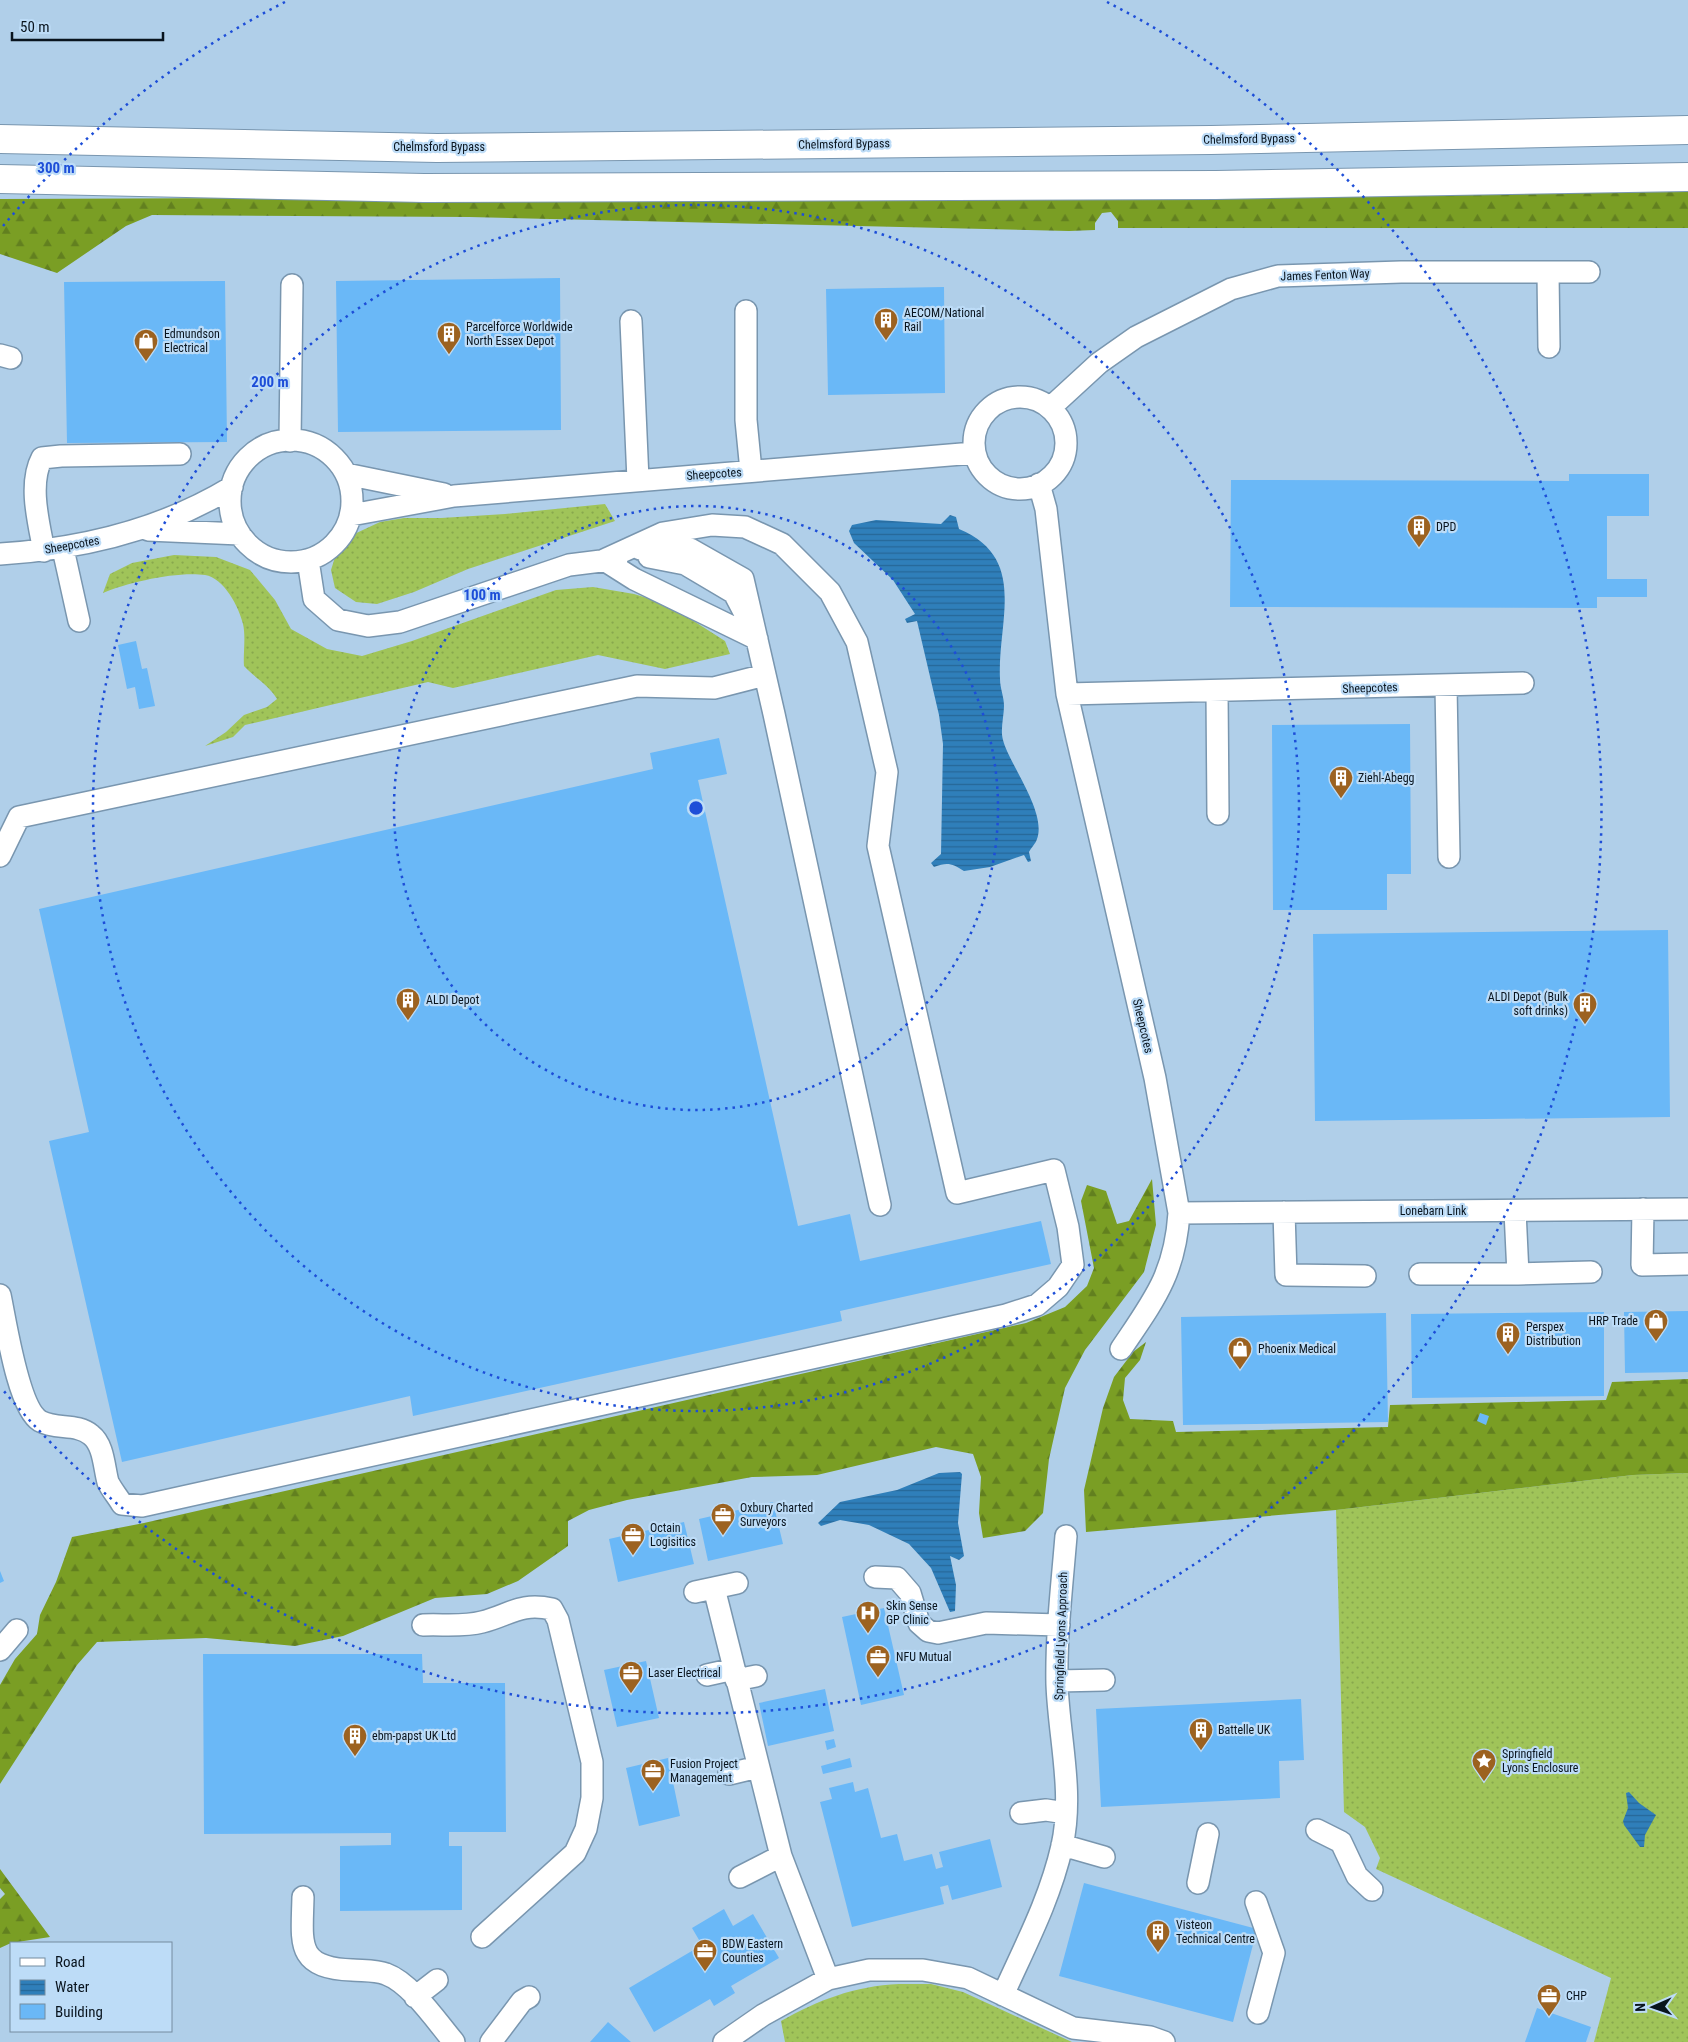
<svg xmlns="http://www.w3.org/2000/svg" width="1688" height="2042" viewBox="0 0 1688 2042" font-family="'Roboto Condensed',sans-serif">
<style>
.grass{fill:url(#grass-dots)}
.forest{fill:url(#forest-firs)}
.water{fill:url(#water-rules)}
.building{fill:#6ab8f7}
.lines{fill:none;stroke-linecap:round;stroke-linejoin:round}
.minor-casing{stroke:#7996af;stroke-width:24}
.highway-casing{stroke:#7996af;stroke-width:30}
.minor{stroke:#fff;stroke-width:21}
.highway{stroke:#fff;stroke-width:28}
.ring{fill:none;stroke:#1d4ed8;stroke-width:2.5;stroke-dasharray:2.5 5}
.labels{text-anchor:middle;stroke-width:4.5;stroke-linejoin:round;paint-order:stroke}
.street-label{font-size:12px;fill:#09141e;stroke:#bddcf7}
.poi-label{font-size:12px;fill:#09141e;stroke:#bddcf7;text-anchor:start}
.centre{fill:#1d4ed8;stroke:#bddcf7;stroke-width:2.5}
.ring-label{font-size:15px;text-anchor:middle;font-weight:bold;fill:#1d4ed8;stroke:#bddcf7;stroke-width:4.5;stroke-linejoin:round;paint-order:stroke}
</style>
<defs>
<pattern id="grass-dots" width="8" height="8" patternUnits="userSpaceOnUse" patternTransform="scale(1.25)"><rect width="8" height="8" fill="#a0c459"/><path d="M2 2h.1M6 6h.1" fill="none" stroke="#88a84d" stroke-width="1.8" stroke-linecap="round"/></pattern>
<pattern id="forest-firs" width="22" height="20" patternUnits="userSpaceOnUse" patternTransform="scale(1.25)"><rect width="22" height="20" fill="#7a9e24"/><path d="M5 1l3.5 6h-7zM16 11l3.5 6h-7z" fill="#62801f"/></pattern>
<pattern id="water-rules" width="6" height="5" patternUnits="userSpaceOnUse" patternTransform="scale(1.25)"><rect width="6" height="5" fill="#2f7fba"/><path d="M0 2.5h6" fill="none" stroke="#266797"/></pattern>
</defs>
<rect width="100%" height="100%" fill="#b0cfe9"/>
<path class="grass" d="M605 504 615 521 468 569 414 592 377 604 356 602 335 588 331 570 337 551 350 536 380 522 404 518H441L505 514Z
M174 555 216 557 250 570 275 600 291 629 327 649 362 656 412 641 556 590 593 587 634 594 667 604 725 641 730 654 665 669 598 655 453 688 428 682 245 725 233 737 205 746 226 732 244 715 267 707 277 699C269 685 255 678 244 666 243 653 246 637 243 624 239 607 224 578 205 575 178 571 128 582 103 593L110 574 132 563Z
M1688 1473V2042H1594L1611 1978 1376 1869 1380 1858 1365 1827 1344 1812 1336 1510 1633 1475Z
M899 1984H931L963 1992 1072 2042H785L781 2021C818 2000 855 1986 899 1984Z"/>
<path class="forest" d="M1688 192V228H1118V221L1111 212 1102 213 1095 223V230L1069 231 469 217 152 215 126 226 57 273 0 254V199Z
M1152 1179 1156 1225 1144 1272 1085 1350 1065 1388 1049 1459 1043 1513 1025 1531 983 1538 979 1513 981 1477 973 1454 936 1447 817 1475 752 1477 627 1500 589 1510 568 1521V1546L518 1581 487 1594 435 1598 343 1636 295 1646 206 1638 97 1642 77 1665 0 1784V1685L15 1659 37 1634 40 1615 56 1582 72 1537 144 1523 1026 1323 1065 1307 1087 1286 1094 1268 1081 1201 1087 1185 1106 1191 1117 1224 1129 1221Z
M1146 1342 1140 1360 1125 1378 1123 1400 1130 1419 1173 1421 1176 1432 1388 1427 1390 1405 1606 1400 1612 1382 1688 1379V1473L1633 1475 1336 1510 1086 1532 1084 1490 1103 1408 1114 1377 1133 1352Z
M0 1869 50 1937 11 1943 0 1948V1899L5 1894 0 1888Z"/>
<path class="water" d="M950 515 956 517 959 529C1029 558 997 622 1000 679 1000 688 1004 697 1004 706 1004 716 1000 730 1003 740 1009 764 1047 812 1037 839 1036 843 1031 848 1029 852L1031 861 1028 862 1024 855 990 867 964 871C952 863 947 862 934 867L931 863 941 854 943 744 939 715 917 621 907 623 905 619 915 614 893 580 854 543 849 531 852 525 876 520 941 524Z
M960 1472 962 1474 958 1523 964 1556 959 1560 950 1556 956 1585 955 1611 950 1612 931 1568 909 1544 869 1525 840 1520 821 1526 818 1523 840 1502 897 1490 939 1473Z
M1629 1792 1639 1803 1656 1815 1645 1835 1644 1847H1640L1624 1825 1623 1821 1628 1808 1626 1793Z"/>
<path class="building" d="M560 278 561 430 338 432 336 281Z
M225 281 227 442 67 443 64 282Z
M944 287 945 393 828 395 826 289Z
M1569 474H1649V516H1607V579H1647V597H1597V608L1230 607 1231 480 1569 481Z
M136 641 142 669 147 668 155 706 139 709 135 687 127 689 118 645Z
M1410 724 1411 874H1387V910H1273L1272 725Z
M719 738 727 774 698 780 798 1226 850 1214 860 1261 1041 1221 1051 1264 840 1311 842 1321 413 1416 410 1396 122 1462 49 1141 89 1132 39 909 653 769 650 753Z
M1668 930 1670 1117 1315 1121 1313 934Z
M1688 1311V1372L1625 1373 1624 1312Z
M1604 1312V1396L1412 1398 1411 1314Z
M1386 1313 1388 1422 1183 1425 1181 1317Z
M1480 1413 1489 1416 1486 1425 1477 1421Z
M773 1502 783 1544 708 1561 699 1519Z
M684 1522 694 1564 618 1582 609 1539Z
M0 1571 4 1581 0 1583Z
M884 1608 904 1695 861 1705 842 1617Z
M203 1654H422L423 1683H505L506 1832H449V1846H462V1910L340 1911V1846L391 1845V1833L204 1834Z
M646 1661 659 1718 617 1727 604 1670Z
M825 1689 834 1731 768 1746 759 1703Z
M1301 1699 1304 1760 1279 1761 1280 1798 1101 1807 1096 1709Z
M834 1739 836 1747 827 1750 825 1741Z
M668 1758 680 1816 639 1826 626 1768Z
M850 1758 852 1767 823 1774 821 1766Z
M853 1782 855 1792 868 1788 881 1838 897 1834 904 1861 932 1854 936 1869 943 1867 939 1852 990 1839 1002 1887 952 1900 948 1885 940 1887 944 1904 852 1927 820 1802 832 1799 829 1788Z
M1084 1883 1257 1929 1233 2022 1059 1976Z
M724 1909 733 1926 753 1914 779 1958 731 1986 735 1993 714 2006 710 1999 654 2032 629 1988 702 1945 692 1928Z
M1537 2008 1591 2027 1586 2042H1525Z
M608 2022 631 2042H590Z"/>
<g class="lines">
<defs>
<path id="minor" d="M1548 273 1549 347
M746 311V420L751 471
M631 321 638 480
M0 355 11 358
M974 443a46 46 0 1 1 92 0a46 46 0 1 1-92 0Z
M1050 408 1099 363 1136 337 1231 289 1278 276 1401 272H1589
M230 501a61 61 0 1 1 122 0a61 61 0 1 1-122 0Z
M290 441 292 285
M346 474 444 494
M1039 484 1046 509 1067 694 1155 1078 1179 1213C1175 1274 1154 1300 1121 1349
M351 515 454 496 974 453
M148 530 240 534
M63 549 79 621
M640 549 651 546 690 549 743 579 774 714 880 1205
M44 551C39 524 28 484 42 458L61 456 180 454
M0 554C82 549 161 530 232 487
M649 557 685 564 734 593 745 614
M308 560 314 599 338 620 368 626 400 622 569 565 617 559
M604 560 634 579 757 639
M1446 686 1449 857
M1217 692 1218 814
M1067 694 1523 683
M0 856 19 817 637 686 714 688 765 675
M1643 1209 1642 1265 1688 1264
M1284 1212 1286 1275 1365 1276
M1179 1213 1688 1209
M1420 1274H1518L1515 1211
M1518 1274 1591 1272
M0 1295C6 1323 18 1408 40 1421 56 1430 77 1423 91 1435 104 1445 104 1468 108 1482 111 1489 118 1497 122 1504L142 1506 1006 1315 1037 1305 1058 1287 1073 1265 1068 1227 1054 1170 957 1193 878 846 887 772 857 642 830 592 782 544 745 527 712 525 663 533 604 560
M875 1577 897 1578 910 1593 919 1623 928 1631 938 1633 986 1623 1059 1625
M714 1588 781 1856 828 1979
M695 1592 737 1583
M423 1625C442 1624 463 1627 482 1622 510 1615 520 1602 552 1609L558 1620 592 1762V1798L586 1829 575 1853 482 1937
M0 1650 17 1630
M707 1675 734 1669
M736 1680 756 1676
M1057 1681 1104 1680
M729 1774 758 1767
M1021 1813 1046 1810 1066 1813
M1317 1830 1341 1842 1357 1876 1372 1890
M1062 1845 1104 1857
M740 1877 781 1856
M1198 1883 1208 1834
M303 1897C302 1943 295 1968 352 1970 363 1971 376 1970 386 1974 411 1983 437 2022 454 2042
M1256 1902 1274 1953 1258 2013
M1003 1995C1025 1946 1050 1899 1062 1846 1074 1792 1059 1738 1057 1684 1056 1635 1062 1585 1066 1536
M415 1997 437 1980
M491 2042 522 2001 529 1997
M724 2042 763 2015 828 1979 869 1970H923L968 1978 1073 2028 1150 2037 1164 2042"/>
<path id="highway" d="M0 139 437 148 1211 140 1688 130
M0 179 424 188 1216 185 1688 177"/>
</defs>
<use href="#minor" class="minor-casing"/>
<use href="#highway" class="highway-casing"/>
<use href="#minor" class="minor"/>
<use href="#highway" class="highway"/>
</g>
<g class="ring">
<circle cx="696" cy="808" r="302"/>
<circle cx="696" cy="808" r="603"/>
<path d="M3 226A905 905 0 0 1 285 2M1107 2A905 905 0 1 1 3 1390"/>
</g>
<defs>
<symbol id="building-pin" viewBox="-11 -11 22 30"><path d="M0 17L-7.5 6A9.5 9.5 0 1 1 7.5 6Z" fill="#9c6220" stroke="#bddcf7"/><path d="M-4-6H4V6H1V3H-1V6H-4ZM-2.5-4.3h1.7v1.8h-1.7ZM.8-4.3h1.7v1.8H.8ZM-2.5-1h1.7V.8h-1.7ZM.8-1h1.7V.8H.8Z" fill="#fff"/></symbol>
<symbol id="shop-pin" viewBox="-11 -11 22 30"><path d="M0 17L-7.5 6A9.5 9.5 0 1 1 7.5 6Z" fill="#9c6220" stroke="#bddcf7"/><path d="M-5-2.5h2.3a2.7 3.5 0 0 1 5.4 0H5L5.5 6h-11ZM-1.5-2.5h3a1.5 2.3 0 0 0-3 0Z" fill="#fff"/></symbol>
<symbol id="office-pin" viewBox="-11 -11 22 30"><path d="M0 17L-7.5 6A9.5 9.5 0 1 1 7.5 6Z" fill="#9c6220" stroke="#bddcf7"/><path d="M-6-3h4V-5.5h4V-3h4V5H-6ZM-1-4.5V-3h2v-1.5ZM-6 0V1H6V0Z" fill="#fff"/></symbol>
<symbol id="hospital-pin" viewBox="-11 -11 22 30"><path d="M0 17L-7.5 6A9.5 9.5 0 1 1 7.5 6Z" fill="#9c6220" stroke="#bddcf7"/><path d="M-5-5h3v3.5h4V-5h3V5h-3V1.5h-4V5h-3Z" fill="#fff"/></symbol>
<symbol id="sight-pin" viewBox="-11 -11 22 30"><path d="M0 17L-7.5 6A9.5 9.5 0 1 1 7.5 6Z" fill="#9c6220" stroke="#bddcf7"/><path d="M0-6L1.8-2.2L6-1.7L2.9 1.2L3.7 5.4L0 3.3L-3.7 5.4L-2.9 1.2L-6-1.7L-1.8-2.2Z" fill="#fff"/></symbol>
</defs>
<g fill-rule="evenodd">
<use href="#building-pin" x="872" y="306" width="28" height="38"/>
<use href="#building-pin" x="435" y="320" width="28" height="38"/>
<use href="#shop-pin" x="132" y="327" width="28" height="38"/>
<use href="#building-pin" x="1405" y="513" width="28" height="38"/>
<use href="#building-pin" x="1327" y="764" width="28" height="38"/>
<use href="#building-pin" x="394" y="986" width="28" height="38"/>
<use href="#building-pin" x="1571" y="990" width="28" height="38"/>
<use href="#shop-pin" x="1642" y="1307" width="28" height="38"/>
<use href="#building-pin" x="1494" y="1320" width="28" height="38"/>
<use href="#shop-pin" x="1226" y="1335" width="28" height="38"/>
<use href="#office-pin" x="709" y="1501" width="28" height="38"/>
<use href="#office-pin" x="619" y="1521" width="28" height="38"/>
<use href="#hospital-pin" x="854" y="1599" width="28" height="38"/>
<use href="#office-pin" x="864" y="1643" width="28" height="38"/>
<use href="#office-pin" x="617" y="1659" width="28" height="38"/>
<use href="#building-pin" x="1187" y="1716" width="28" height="38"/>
<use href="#building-pin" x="341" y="1722" width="28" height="38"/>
<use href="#sight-pin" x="1470" y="1747" width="28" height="38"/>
<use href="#office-pin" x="639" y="1757" width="28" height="38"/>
<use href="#building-pin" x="1144" y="1918" width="28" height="38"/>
<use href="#office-pin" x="691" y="1937" width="28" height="38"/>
<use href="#office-pin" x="1535" y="1982" width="28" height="38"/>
</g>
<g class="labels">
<g class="street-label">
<text transform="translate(1249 139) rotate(-1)" y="4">Chelmsford Bypass</text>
<text transform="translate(844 144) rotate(-1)" y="4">Chelmsford Bypass</text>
<text x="439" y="151">Chelmsford Bypass</text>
<text transform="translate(1325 275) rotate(-2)" y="4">James Fenton Way</text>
<text transform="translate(714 474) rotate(-4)" y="4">Sheepcotes</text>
<text transform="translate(72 545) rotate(-10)" y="4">Sheepcotes</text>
<text transform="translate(1370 688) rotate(-2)" y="4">Sheepcotes</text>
<text transform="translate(1143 1026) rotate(77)" y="4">Sheepcotes</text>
<text x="1433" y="1215">Lonebarn Link</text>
<text transform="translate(1061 1636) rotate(-88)" y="4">Springfield Lyons Approach</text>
</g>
<g class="poi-label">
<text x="904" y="317">AECOM/National<tspan x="904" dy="14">Rail</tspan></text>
<text x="466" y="331">Parcelforce Worldwide<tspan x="466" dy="14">North Essex Depot</tspan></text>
<text x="164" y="338">Edmundson<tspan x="164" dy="14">Electrical</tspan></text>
<text x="1436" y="531">DPD</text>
<text x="1358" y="782">Ziehl-Abegg</text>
<text x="1568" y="1001" text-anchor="end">ALDI Depot (Bulk<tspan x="1568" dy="14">soft drinks)</tspan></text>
<text x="426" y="1004">ALDI Depot</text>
<text x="1638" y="1325" text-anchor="end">HRP Trade</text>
<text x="1526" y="1331">Perspex<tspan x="1526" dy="14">Distribution</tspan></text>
<text x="1258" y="1353">Phoenix Medical</text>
<text x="740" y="1512">Oxbury Charted<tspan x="740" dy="14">Surveyors</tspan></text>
<text x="650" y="1532">Octain<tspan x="650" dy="14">Logisitics</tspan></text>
<text x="886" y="1610">Skin Sense<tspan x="886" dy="14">GP Clinic</tspan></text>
<text x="896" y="1661">NFU Mutual</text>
<text x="648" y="1677">Laser Electrical</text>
<text x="1218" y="1734">Battelle UK</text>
<text x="372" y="1740">ebm-papst UK Ltd</text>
<text x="1502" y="1758">Springfield<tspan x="1502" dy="14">Lyons Enclosure</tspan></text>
<text x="670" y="1768">Fusion Project<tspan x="670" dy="14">Management</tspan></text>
<text x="1176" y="1929">Visteon<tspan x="1176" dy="14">Technical Centre</tspan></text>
<text x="722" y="1948">BDW Eastern<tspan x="722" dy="14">Counties</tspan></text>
<text x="1566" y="2000">CHP</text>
</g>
</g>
<circle cx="696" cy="808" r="8" class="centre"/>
<g class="ring-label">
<text x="56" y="173">300 m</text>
<text x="270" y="387">200 m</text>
<text x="482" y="600">100 m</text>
</g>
<rect x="10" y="1942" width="162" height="90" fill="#bddcf7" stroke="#758ca0"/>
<rect x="20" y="1958" width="25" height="8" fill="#ffffff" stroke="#758ca0"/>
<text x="55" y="1967" font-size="15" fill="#09141e">Road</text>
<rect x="20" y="1980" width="25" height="15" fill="url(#water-rules)" stroke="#758ca0"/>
<text x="55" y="1992" font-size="15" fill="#09141e">Water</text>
<rect x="20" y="2004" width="25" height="15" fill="#6ab8f7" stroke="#758ca0"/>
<text x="55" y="2017" font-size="15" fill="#09141e">Building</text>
<g transform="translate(1653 2007) rotate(268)" stroke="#bddcf7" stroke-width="4" paint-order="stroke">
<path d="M0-4L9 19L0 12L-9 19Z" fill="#09141e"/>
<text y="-8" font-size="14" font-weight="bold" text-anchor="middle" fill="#09141e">N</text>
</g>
<path d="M12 32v8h151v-8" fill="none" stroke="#09141e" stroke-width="2.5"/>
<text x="20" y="32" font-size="15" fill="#09141e" stroke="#bddcf7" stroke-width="4" paint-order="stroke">50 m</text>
</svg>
